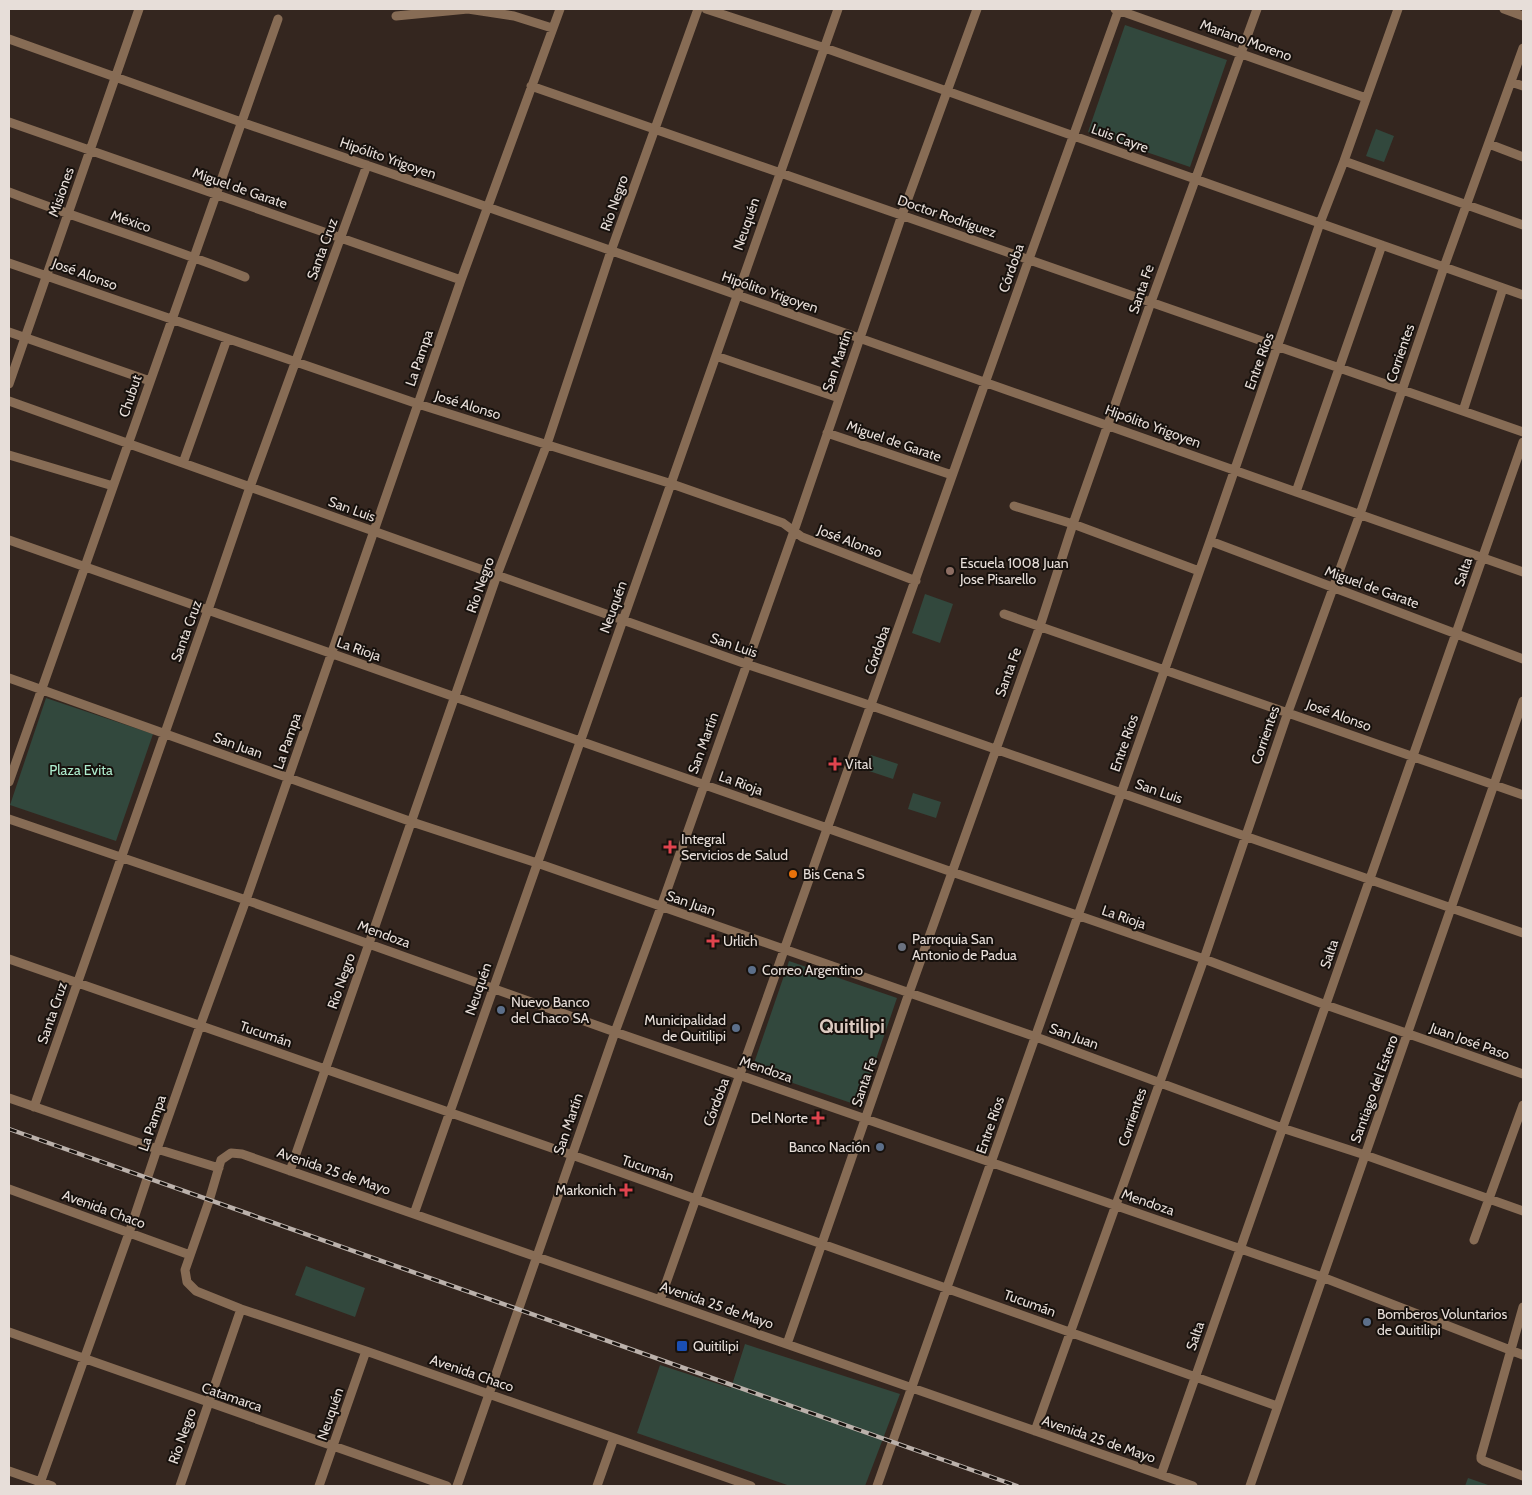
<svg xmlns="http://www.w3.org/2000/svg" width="1532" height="1495" viewBox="0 0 1532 1495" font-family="Cabin,sans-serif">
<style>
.green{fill:#32483d}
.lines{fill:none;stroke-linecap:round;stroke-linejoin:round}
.minor{stroke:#876c55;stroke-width:9}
.rail-casing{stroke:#bbb1ab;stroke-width:4.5}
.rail{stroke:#17110d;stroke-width:2.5;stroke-dasharray:8;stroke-linecap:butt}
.education-dot{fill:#8d6e63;stroke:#17110d;stroke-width:2}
.health-dot{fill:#e0444e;stroke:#17110d;stroke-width:2}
.food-dot{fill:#e8710a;stroke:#17110d;stroke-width:2}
.worship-dot{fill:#6b7280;stroke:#17110d;stroke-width:2}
.service-dot{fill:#5c6f8a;stroke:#17110d;stroke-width:2}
.transit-dot{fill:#1a4fb4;stroke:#17110d;stroke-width:2}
.labels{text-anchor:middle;stroke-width:4;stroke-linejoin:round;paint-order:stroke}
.street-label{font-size:14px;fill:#e7ded9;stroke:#17110d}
.poi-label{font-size:14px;fill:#e7ded9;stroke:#17110d;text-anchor:start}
.park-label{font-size:14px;fill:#aeedce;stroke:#17110d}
.district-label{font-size:19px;font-weight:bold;fill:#dccac0;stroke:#17110d}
</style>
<rect width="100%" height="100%" fill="#34261f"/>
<path class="green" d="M1125 25 1227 60 1190 167 1088 132Z
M1376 129 1394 136 1384 162 1366 156Z
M925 594 953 604 940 643 912 633Z
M46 698 153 734 116 841 10 805Z
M871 755 898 764 893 779 866 770Z
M913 793 941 802 936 818 908 809Z
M789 961 897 998 860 1106 752 1069Z
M306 1266 365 1288 355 1317 295 1295Z
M745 1344 900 1394 865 1486H790L637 1433 660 1365 731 1388Z
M1468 1478 1491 1486H1465Z"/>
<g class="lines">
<path class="minor" d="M706 9 825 48 1523 295
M1115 9 1366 98
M1504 9 1523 16
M396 16 468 9 514 16 552 28
M9 39 241 122 442 191 1523 572
M1511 82 1523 86
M531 86 1523 432
M9 122 461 280
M1489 144 1523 157
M1344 161 1523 225
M9 192C87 222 167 246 245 277
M9 263 418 404 672 484 783 523 802 537 916 581
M9 332 150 381
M716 356 839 398
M9 384 139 9
M9 401 746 664 872 706 1523 933
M1463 411 1503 288
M827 433 952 475
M9 455 113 486
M183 463 227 339
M1296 492 1382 245
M1014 506 1073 524 1199 571
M9 540 952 872 1204 959 1326 1005 1523 1074
M1210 541 1523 659
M1004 614 1523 795
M9 678 412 822 537 863 1036 1037 1282 1128 1365 1155 1523 1211
M9 782 278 19
M9 819 246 900 615 1032 1322 1277 1523 1355
M9 959 572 1155 1277 1406
M9 1098 157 1149 219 1168
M34 1107 208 610 250 487 367 165
M290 1171 497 575 547 444 611 251 698 9
M9 1189 190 1255
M414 1214 838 9
M1474 1240 1523 1105
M660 1300 1029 259 1119 9
M1523 1307 1481 1456V1459L1484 1461 1523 1476
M9 1332 447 1486
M787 1344 909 993 1040 626 1073 524 1151 302 1257 9
M1035 1431 1204 959 1288 712 1360 514 1444 267 1523 48
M9 1471 52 1486
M1161 1475 1523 442
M39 1486 129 1233 157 1149 200 1026 246 900 461 280 560 9
M180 1486 241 1309
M319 1486 366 1351
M457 1486 615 1032 661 907 794 531 902 215 977 9
M597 1486 614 1438
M751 1486 366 1351 241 1309 196 1291 187 1282 185 1270 209 1201 221 1160 231 1153 242 1154 1193 1486
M877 1486 1210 541 1320 223 1344 161 1398 9
M1250 1486 1523 701"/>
<defs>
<path id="rail" d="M9 1129 1017 1486"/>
</defs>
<use href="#rail" class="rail-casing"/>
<use href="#rail" class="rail"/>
</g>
<circle class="education-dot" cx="950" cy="571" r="5"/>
<g class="health-dot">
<path d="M832.5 756.5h5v5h5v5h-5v5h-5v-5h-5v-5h5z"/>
<path d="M667.5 839.5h5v5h5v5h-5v5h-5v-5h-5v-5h5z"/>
<path d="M710.5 933.5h5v5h5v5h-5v5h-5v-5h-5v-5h5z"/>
<path d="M815.5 1110.5h5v5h5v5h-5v5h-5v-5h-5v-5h5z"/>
<path d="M623.5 1182.5h5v5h5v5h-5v5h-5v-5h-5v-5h5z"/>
</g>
<circle class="food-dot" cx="793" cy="874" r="5"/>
<circle class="worship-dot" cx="902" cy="947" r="5"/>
<g class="service-dot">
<circle cx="752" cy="970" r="5"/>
<circle cx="501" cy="1010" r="5"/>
<circle cx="736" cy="1028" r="5"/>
<circle cx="880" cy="1147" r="5"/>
<circle cx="1367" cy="1322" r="5"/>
</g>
<rect class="transit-dot" x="676" y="1340" width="12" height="12" rx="2.5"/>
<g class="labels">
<g class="street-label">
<text transform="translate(1246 40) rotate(20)" y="5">Mariano Moreno</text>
<text transform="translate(1120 138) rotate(20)" y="5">Luis Cayre</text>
<text transform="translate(388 158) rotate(19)" y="5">Hipólito Yrigoyen</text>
<text transform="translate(240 188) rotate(19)" y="5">Miguel de Garate</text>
<text transform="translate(61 192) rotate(-71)" y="5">Misiones</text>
<text transform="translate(614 203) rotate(-71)" y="5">Río Negro</text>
<text transform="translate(947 216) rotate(19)" y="5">Doctor Rodríguez</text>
<text transform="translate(131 221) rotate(19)" y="5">México</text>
<text transform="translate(746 224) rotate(-71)" y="5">Neuquén</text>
<text transform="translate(322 249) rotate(-70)" y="5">Santa Cruz</text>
<text transform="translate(1011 268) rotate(-71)" y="5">Córdoba</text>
<text transform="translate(85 274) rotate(20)" y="5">José Alonso</text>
<text transform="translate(1141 289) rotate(-71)" y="5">Santa Fe</text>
<text transform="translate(770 292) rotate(19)" y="5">Hipólito Yrigoyen</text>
<text transform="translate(1400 353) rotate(-71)" y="5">Corrientes</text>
<text transform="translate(419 358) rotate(-71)" y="5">La Pampa</text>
<text transform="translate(837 361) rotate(-71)" y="5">San Martín</text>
<text transform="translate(1259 361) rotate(-70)" y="5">Entre Ríos</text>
<text transform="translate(130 396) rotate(-71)" y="5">Chubut</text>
<text transform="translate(468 405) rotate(17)" y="5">José Alonso</text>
<text transform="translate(1153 426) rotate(20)" y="5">Hipólito Yrigoyen</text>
<text transform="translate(894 441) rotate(19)" y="5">Miguel de Garate</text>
<text transform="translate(352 509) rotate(20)" y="5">San Luis</text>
<text transform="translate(850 541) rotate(21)" y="5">José Alonso</text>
<text transform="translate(1463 572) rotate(-71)" y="5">Salta</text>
<text transform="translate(480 585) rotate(-71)" y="5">Río Negro</text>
<text transform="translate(1372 587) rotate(20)" y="5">Miguel de Garate</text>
<text transform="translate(613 607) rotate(-70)" y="5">Neuquén</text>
<text transform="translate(186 631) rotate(-70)" y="5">Santa Cruz</text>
<text transform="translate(734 645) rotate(19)" y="5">San Luis</text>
<text transform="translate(359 649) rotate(19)" y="5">La Rioja</text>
<text transform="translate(877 650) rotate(-71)" y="5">Córdoba</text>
<text transform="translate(1008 672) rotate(-70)" y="5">Santa Fe</text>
<text transform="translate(1339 715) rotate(20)" y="5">José Alonso</text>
<text transform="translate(1265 735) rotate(-71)" y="5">Corrientes</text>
<text transform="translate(287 741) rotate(-71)" y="5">La Pampa</text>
<text transform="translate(703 743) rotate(-70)" y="5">San Martín</text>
<text transform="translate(1124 743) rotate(-71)" y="5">Entre Ríos</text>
<text transform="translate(238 745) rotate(20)" y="5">San Juan</text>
<text transform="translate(741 783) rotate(20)" y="5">La Rioja</text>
<text transform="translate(1159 791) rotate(19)" y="5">San Luis</text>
<text transform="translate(691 903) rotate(19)" y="5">San Juan</text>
<text transform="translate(1124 917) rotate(19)" y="5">La Rioja</text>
<text transform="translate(384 934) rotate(20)" y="5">Mendoza</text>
<text transform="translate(1329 954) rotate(-71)" y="5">Salta</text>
<text transform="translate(341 981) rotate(-71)" y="5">Río Negro</text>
<text transform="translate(478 989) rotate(-71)" y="5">Neuquén</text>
<text transform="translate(52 1013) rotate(-71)" y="5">Santa Cruz</text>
<text transform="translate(266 1034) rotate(19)" y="5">Tucumán</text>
<text transform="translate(1074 1036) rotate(20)" y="5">San Juan</text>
<text transform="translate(1470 1041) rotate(20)" y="5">Juan José Paso</text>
<text transform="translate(766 1069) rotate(19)" y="5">Mendoza</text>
<text transform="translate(864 1082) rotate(-71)" y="5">Santa Fe</text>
<text transform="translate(1374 1089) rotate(-70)" y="5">Santiago del Estero</text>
<text transform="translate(716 1102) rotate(-70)" y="5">Córdoba</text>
<text transform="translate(1132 1117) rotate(-71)" y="5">Corrientes</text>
<text transform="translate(152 1123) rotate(-71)" y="5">La Pampa</text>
<text transform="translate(568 1124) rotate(-71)" y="5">San Martín</text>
<text transform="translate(990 1125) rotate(-71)" y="5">Entre Ríos</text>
<text transform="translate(648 1168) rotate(19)" y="5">Tucumán</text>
<text transform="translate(334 1171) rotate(19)" y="5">Avenida 25 de Mayo</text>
<text transform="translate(1148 1202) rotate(19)" y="5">Mendoza</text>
<text transform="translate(104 1209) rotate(20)" y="5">Avenida Chaco</text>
<text transform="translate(1030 1303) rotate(20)" y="5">Tucumán</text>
<text transform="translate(717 1305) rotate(19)" y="5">Avenida 25 de Mayo</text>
<text transform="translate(1195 1336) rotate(-71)" y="5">Salta</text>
<text transform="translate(472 1373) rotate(19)" y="5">Avenida Chaco</text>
<text transform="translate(232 1397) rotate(19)" y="5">Catamarca</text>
<text transform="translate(330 1414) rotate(-71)" y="5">Neuquén</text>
<text transform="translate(182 1436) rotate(-71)" y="5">Río Negro</text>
<text transform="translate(1099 1439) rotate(19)" y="5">Avenida 25 de Mayo</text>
</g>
<g class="poi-label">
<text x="960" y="568">Escuela 1008 Juan<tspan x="960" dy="16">Jose Pisarello</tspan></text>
<text x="845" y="769">Vital</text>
<text x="681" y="844">Integral<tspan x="681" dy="16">Servicios de Salud</tspan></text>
<text x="803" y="879">Bis Cena S</text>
<text x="912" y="944">Parroquia San<tspan x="912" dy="16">Antonio de Padua</tspan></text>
<text x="723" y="946">Urlich</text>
<text x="762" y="975">Correo Argentino</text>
<text x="511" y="1007">Nuevo Banco<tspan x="511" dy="16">del Chaco SA</tspan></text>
<text x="726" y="1025" text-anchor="end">Municipalidad<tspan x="726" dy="16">de Quitilipi</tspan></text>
<text x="808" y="1123" text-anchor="end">Del Norte</text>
<text x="870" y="1152" text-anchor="end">Banco Nación</text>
<text x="616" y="1195" text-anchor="end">Markonich</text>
<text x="1377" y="1319">Bomberos Voluntarios<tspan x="1377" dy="16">de Quitilipi</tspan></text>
<text x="693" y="1351">Quitilipi</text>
</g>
<g class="park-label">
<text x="81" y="775">Plaza Evita</text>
</g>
<g class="district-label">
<text x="852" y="1033">Quitilipi</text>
</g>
</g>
<rect width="1532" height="1495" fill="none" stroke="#e7ded9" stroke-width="20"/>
</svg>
